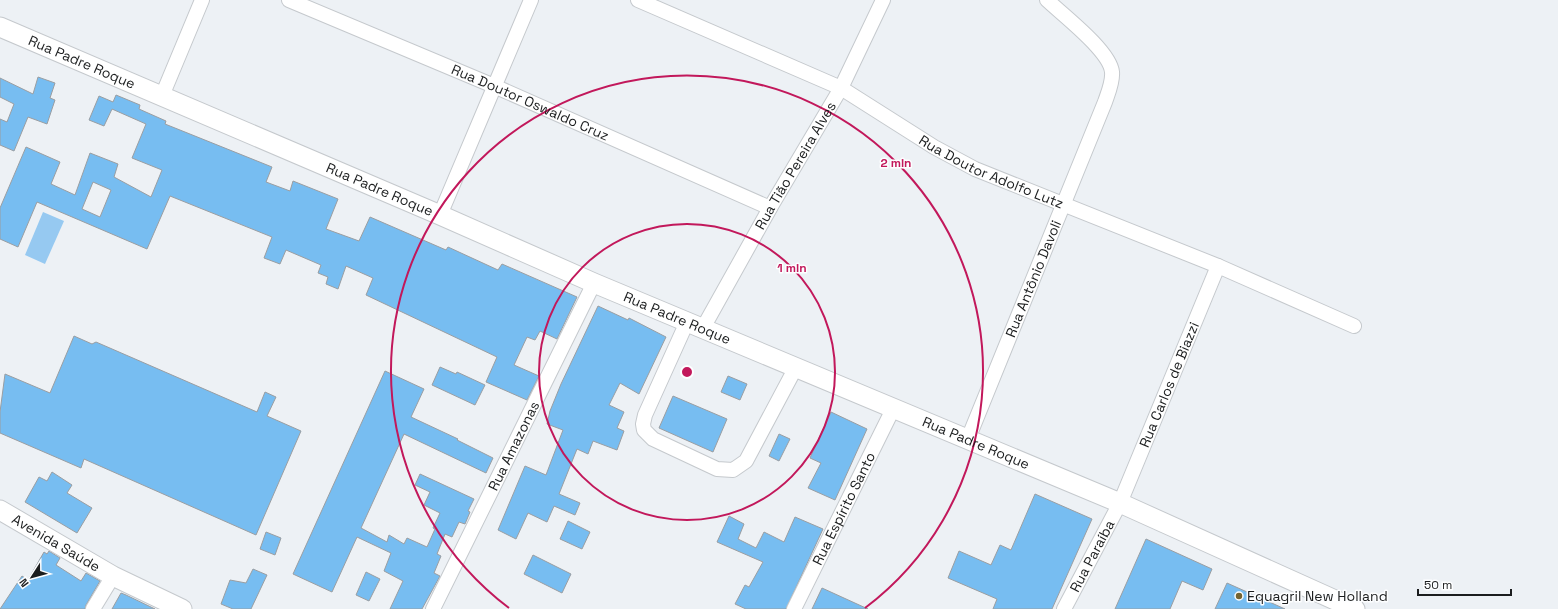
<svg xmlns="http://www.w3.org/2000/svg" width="1558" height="609" viewBox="0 0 1558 609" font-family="'Space Grotesk',sans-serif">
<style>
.water{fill:#96c9f1}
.building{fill:#77bdf1;stroke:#9a9ea2;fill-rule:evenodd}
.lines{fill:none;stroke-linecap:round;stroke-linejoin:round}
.street-casing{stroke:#c5c9cd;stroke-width:16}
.secondary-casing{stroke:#c5c9cd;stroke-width:21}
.street{stroke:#fff;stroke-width:14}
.secondary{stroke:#fff;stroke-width:19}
.ring{fill:none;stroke:#c2185b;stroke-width:2}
.poi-dot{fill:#746432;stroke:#fdfeff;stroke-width:1.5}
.labels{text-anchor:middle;stroke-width:3;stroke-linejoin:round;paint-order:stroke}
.street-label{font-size:14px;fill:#1b1d1e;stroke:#fdfeff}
.poi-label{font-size:14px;fill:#1b1d1e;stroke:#fdfeff;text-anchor:start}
.centre{fill:#c2185b;stroke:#fdfeff;stroke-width:2}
.ring-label{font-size:12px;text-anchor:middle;font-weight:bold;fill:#c2185b;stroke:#fdfeff;stroke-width:3;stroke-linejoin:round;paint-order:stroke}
</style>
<rect width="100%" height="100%" fill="#edf1f5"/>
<path class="water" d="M43 212 64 221 45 264 25 255Z"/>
<path class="building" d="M38 77 55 83 50 98 55 100 47 124 28 117 14 151 0 145V119L7 122 14 104 0 97V78L33 94Z
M116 95 140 105 139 109 166 121 165 124 272 167 266 182 290 191 293 181 338 199 326 229 359 241 370 217 446 250 448 247 498 270 502 264 577 297 557 339 540 331 535 340 527 337 514 365 539 376 527 400 486 382 497 357 366 295 373 278 346 266 338 289 326 284 328 277 318 273 321 265 286 250 280 264 264 258 272 237 170 196 147 249 37 202 18 247 0 239V208L26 147 60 162 51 184 75 195 90 153 118 164 114 177 151 197 162 170 132 158 146 124 112 109 104 126 89 120 99 96 113 102ZM93 182 111 190 100 217 82 209Z
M598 306 628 320 629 318 666 337 639 394 620 383 609 405 624 412 617 428 624 431 617 450 593 441 588 454 577 449 559 494 580 503 575 515 554 506 547 522 528 513 516 539 498 530 525 466 546 475 563 430 547 424 550 411 561 384Z
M74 336 92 344 96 342 257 412 265 392 276 397 267 416 301 431 256 535 84 459 81 468 0 433V412L5 374 50 393Z
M440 367 456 374 457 372 485 385 475 405 432 385Z
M385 371 424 389 411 417 458 439 457 440 493 458 486 473 404 434 361 528 387 542 389 535 404 544 407 538 427 547 435 529 433 528 440 513 424 505 430 492 415 485 420 474 474 499 468 511 470 512 465 524 459 522 452 537 445 534 437 554 441 556 434 573 440 576 422 609H390L403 581 384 571 391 553 357 537 332 592 293 574Z
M728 376 747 384 740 400 721 392Z
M673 396 727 419 713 452 659 428Z
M831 412 867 429 835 500 808 488 821 463 810 458Z
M779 434 790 439 779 461 769 456Z
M52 472 72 485 67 493 92 508 77 533 25 502 39 477 47 481Z
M1035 494 1092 519 1052 609H993L997 599 948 578 959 551 991 565 1000 545 1011 550Z
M729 516 744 524 738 539 756 548 764 532 784 542 795 517 823 529 786 609H746L735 604 745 585 749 587 763 562 717 542Z
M568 521 590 532 582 549 560 539Z
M266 532 281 538 275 555 260 549Z
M1146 539 1212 569 1203 590 1182 581 1170 609H1115Z
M49 551 60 558 56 565 81 581 86 573 100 581 86 605 85 609H0L22 576 28 580 44 552 47 554Z
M533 555 571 574 562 593 524 574Z
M253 569 267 575 251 609H233L221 604 230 580 246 583Z
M366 572 380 579 369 601 356 595Z
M1227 583 1285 609H1215Z
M822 588 868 609H812Z
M121 593 126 595 155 609H112Z"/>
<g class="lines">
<defs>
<g id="street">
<path id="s1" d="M289 0 494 86 770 208"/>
<path id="s2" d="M638 0 841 88 934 147 975 169 1218 266 1354 326"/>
<path d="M162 96 202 0"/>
<path d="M440 215 531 0"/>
<path d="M687 322 645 415 643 424 644 430 653 439 717 469 733 470 746 461 796 367"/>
<path id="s3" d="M703 328 770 208 841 88 883 0"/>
<path id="s4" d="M968 439 1105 102C1108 93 1113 82 1112 72 1110 51 1063 15 1047 0"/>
<path d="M93 609 113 576"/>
<path id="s5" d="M433 609 594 283"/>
<path id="s6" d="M794 609 893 409"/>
<path id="s7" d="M1064 609 1120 503 1218 266"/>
</g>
<g id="secondary">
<path id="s8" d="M0 27 440 215 594 283 1120 503 1355 609"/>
<path id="s9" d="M0 510 113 576 182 609"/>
</g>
</defs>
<use href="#street" class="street-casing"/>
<use href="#secondary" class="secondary-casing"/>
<use href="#street" class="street"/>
<use href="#secondary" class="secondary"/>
</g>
<g class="ring">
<circle cx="687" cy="372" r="148"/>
<path d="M509 608A296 296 0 1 1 865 608"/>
</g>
<circle class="poi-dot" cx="1239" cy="596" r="4"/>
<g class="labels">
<g class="street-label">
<text dy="5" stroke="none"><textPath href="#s8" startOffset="89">Rua Padre Roque</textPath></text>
<text dy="5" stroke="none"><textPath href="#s1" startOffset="262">Rua Doutor Oswaldo Cruz</textPath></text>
<text dy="5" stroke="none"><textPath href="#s3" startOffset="187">Rua Tião Pereira Alves</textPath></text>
<text dy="5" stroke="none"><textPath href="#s2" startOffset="394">Rua Doutor Adolfo Lutz</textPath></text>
<text dy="5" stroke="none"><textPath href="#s8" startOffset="413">Rua Padre Roque</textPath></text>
<text dy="5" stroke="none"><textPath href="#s4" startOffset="173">Rua Antônio Davoli</textPath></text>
<text dy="5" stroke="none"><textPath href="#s8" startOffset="737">Rua Padre Roque</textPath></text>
<text dy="5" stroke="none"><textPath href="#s7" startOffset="248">Rua Carlos de Biazzi</textPath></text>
<text dy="5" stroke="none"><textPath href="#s8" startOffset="1061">Rua Padre Roque</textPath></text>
<text dy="5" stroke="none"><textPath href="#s5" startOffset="182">Rua Amazonas</textPath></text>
<text dy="5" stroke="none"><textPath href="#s6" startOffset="112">Rua Espírito Santo</textPath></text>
<text dy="5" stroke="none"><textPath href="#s9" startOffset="65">Avenida Saúde</textPath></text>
<text dy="5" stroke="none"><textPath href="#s7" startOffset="60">Rua Paraíba</textPath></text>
</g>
<g class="poi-label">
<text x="1247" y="601">Equagril New Holland</text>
</g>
</g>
<circle cx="687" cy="372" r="6" class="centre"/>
<g class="ring-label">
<text x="896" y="167">2 min</text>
<text x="792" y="272">1 min</text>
</g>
<g transform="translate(32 577) rotate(234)" stroke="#fdfeff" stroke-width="3" paint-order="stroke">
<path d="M0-3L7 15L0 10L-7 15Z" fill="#1b1d1e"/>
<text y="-6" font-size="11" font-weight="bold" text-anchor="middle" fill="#1b1d1e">N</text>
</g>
<path d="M1418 589v6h93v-6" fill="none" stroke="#1b1d1e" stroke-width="2"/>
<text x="1424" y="589" font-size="12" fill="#1b1d1e" stroke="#fdfeff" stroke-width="3" paint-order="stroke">50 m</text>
</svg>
